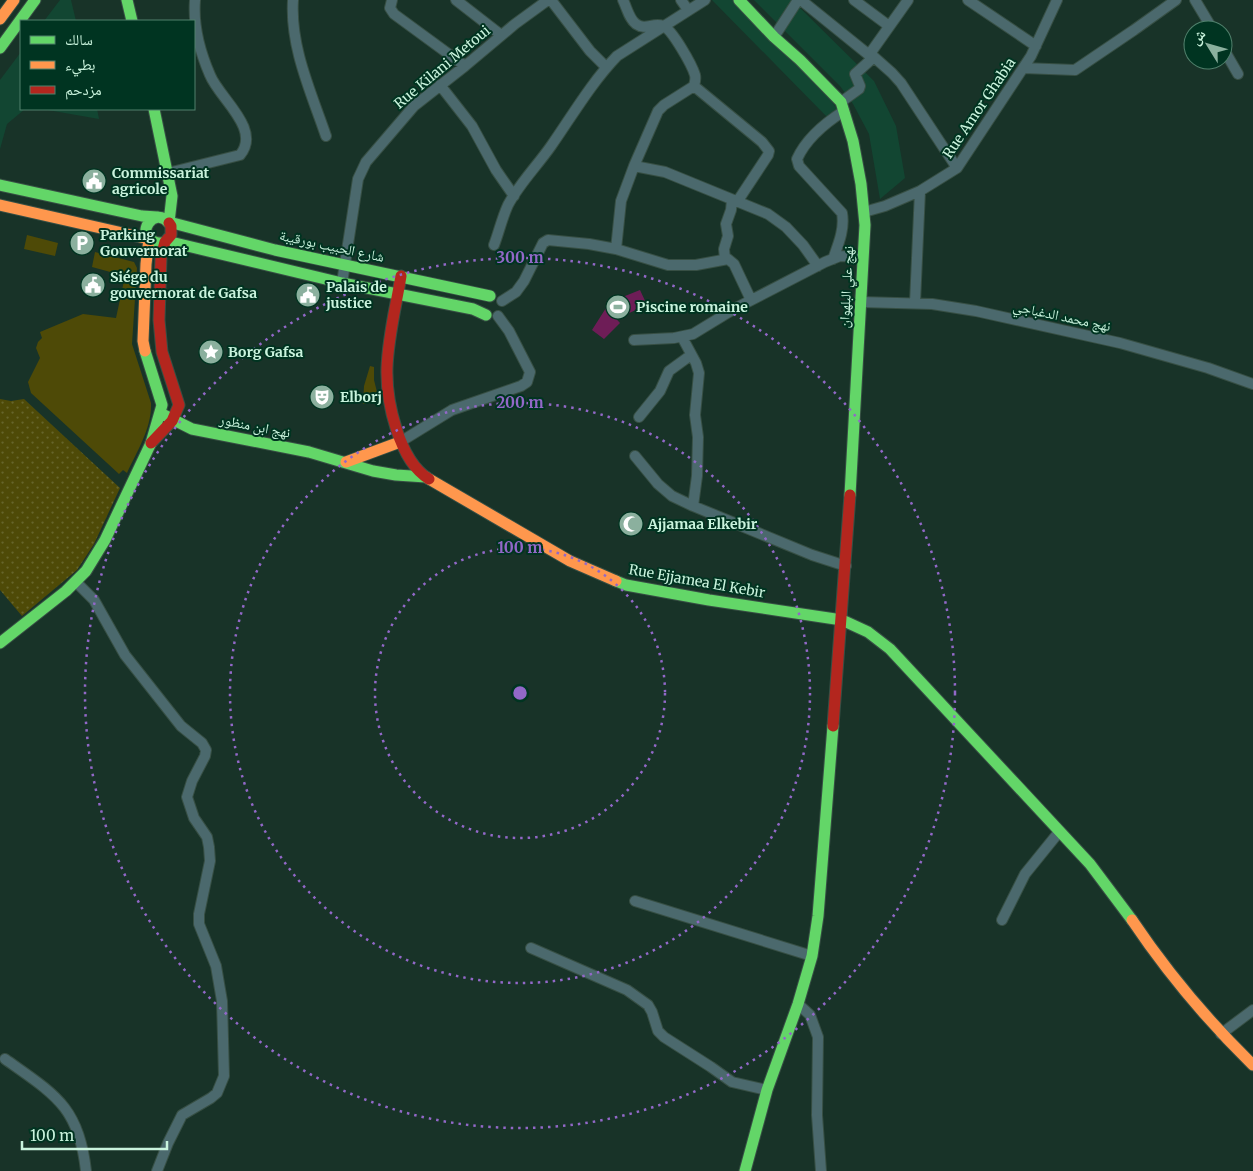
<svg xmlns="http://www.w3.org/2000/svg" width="1253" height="1171" viewBox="0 0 1253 1171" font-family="Merriweather,'Noto Naskh Arabic',serif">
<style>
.built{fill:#124632}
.green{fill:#4e4a07}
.park{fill:url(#park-dots)}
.water{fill:#6e1d57}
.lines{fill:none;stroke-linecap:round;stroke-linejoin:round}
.street-casing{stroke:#374f44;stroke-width:12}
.fast-casing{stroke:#374f44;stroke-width:13}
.slow-casing{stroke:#374f44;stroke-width:13}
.jam-casing{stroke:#374f44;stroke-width:13}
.street{stroke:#4b696d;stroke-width:10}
.fast{stroke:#63d668;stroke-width:11}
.slow{stroke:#ff974d;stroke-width:11}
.jam{stroke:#b3261e;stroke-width:11}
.ring{fill:none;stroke:#9268c8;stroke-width:2.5;stroke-dasharray:2.5 5}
.labels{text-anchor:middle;stroke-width:4;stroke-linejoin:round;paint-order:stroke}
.street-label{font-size:14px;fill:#c9f3dd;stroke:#003421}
.poi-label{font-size:14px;font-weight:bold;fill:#c9f3dd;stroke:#003421;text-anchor:start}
.centre{fill:#9268c8;stroke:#003421;stroke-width:2.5}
.ring-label{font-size:15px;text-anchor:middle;font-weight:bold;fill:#9268c8;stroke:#003421;stroke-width:4;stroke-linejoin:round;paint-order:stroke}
</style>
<defs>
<pattern id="park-dots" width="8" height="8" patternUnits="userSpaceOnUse" patternTransform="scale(1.25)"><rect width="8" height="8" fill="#4e4a07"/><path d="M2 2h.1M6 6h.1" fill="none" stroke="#66652b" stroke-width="1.8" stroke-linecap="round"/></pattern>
</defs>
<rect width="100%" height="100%" fill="#183328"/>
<path class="built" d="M60 0H71L76 21H44Z
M712 0H738L815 77 841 115 828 118Z
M754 0H792L874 81 896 126 905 178 880 199 869 134 853 104 840 86Z
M21 52V109H25L7 124 0 149V80Z
M42 109H97L99 119Z"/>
<path class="green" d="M27 235 58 243 55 256 24 249Z
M95 252 134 262 137 268 132 344 151 403C152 428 137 451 127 473L123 470 119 474 31 393 28 382 40 358 36 348 38 342 42 338 40 332 83 314 116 318 125 276 92 267Z
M370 366 374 367V380L379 400 363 404 364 386Z"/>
<path class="park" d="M0 399 11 401 24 399 120 488 94 544 77 570 22 616 0 590Z"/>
<path class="water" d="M640 290 647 305 627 314 620 298Z
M606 308 620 323 604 339 592 330Z"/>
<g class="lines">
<defs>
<path id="street" d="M293 0C290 47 311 92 326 136
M392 0 390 8 394 14 465 66
M456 0 501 35
M551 0 590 51 606 67
M623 0C627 8 629 19 636 24 646 31 653 22 663 26 672 29 692 65 695 75 696 79 695 82 694 86L664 105 658 111 634 166 665 172 768 214 786 227 803 245 818 266
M681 0 688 10
M801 0 869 55
M854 0 889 26
M968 0 1036 46
M1195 0 1213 30
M774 37 798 0
M1223 48 1238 74
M874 57 892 73 901 83 957 168
M1023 68 1075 70 1134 30 1176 0
M440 85 472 126 496 170 514 196
M694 86 762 142 769 151 768 155 737 202
M841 102 859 89 860 86 855 74 874 57 869 55 908 0
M168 173 240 155C262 129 219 98 210 75 200 52 193 25 195 0
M864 212 885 206 920 191 957 168 1031 56 1057 0
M494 245C499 232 502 218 508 205 519 184 537 166 551 146 572 116 591 83 617 56L705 0
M616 249 621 201 634 166
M725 259 724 249 728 236 726 224 731 210 732 200
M833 259C838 245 845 229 842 213L799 166 797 159C806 139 825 123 844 111
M342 283 358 179 366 162 414 106 465 66 515 24 548 0
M502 301 516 292 524 281 543 243 548 240 589 244 616 249 668 265H696L728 259 734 264 751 300
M861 302 932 304 976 311 1120 343 1208 368 1253 384
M915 303 920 191
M682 337 696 363 699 373 695 415 698 437 697 476 693 506
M634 340 674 338 693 334 734 309 825 262 840 256 862 257
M639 417 660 391 669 371 691 355
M400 442 452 410 521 386 527 382 530 372 509 331 498 316
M635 456 658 484 672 496 693 506 812 555 846 566
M76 582 94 600 125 655 181 726 202 743 206 750 205 756 192 781 187 797 194 818 207 837 209 847 210 861 199 914V924L216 966 222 1001 224 1076 217 1093 211 1098 182 1115 168 1143 157 1171
M635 901 812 956
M1002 920 1025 874 1059 832
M531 948 627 990 648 1005 652 1012 658 1031 664 1037 711 1067 732 1082 767 1090
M798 1004 810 1015 818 1037 817 1115 821 1171
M1221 1034 1253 1010
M5 1059C54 1094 79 1106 86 1171"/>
<path id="fast" d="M127 0 132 21
M739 0 774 37 800 60 841 102 853 141 861 184 865 225 850 495
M0 48 35 0
M154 109 172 196 169 222 275 250 490 296
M0 185 142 216 157 217
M169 223C154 205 134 235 155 242 160 244 169 242 175 243L342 283 473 309 486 315
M164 415 192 429 309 452 373 471 396 475 426 477
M616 581 626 585 709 600 842 620 868 632 890 649 1090 864 1132 920
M0 643 66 591 86 571 105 540 151 443 162 405 145 351
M745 1171 767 1090 798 1004 812 956 818 916 833 726"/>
<path id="slow" d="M0 19 14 0
M0 205 149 239 146 264 143 341 145 351
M346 462 400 442
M429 479 570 561 616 581
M1132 920C1167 972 1208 1021 1253 1065"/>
<path id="jam" d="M401 276C396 306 388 337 387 368 386 401 399 461 429 479
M151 443 172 421 179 405 162 352 159 320 161 257 165 242 171 235V226L169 223
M833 726 850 495"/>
</defs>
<use href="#street" class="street-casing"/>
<use href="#fast" class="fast-casing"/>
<use href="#slow" class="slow-casing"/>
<use href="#jam" class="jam-casing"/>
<use href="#street" class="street"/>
<use href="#fast" class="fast"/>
<use href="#slow" class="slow"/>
<use href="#jam" class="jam"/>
</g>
<g class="ring">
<circle cx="520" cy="693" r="145"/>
<circle cx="520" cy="693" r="290"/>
<circle cx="520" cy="693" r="435"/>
</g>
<defs>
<symbol id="civic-disc" viewBox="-11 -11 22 22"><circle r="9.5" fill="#8bb09e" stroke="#003421"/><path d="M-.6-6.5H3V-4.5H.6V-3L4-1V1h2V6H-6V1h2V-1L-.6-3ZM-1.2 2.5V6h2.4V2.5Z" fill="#fff"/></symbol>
<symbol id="parking-disc" viewBox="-11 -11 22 22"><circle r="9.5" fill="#8bb09e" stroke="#003421"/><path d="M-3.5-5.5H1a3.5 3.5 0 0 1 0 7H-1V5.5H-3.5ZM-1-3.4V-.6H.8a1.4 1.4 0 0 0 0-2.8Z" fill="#fff"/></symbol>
<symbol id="stadium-disc" viewBox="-11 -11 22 22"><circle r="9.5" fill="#8bb09e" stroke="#003421"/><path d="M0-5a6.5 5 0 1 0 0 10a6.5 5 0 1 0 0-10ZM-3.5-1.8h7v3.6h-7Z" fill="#fff"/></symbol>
<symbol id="sight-disc" viewBox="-11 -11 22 22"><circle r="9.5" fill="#8bb09e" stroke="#003421"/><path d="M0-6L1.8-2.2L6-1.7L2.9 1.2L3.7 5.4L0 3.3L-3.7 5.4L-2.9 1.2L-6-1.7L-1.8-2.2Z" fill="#fff"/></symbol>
<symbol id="theatre-disc" viewBox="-11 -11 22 22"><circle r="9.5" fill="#8bb09e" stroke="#003421"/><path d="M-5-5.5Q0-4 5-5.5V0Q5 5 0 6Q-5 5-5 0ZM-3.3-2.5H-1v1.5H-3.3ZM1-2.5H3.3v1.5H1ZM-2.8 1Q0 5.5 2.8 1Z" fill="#fff"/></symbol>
<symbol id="mosque-disc" viewBox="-11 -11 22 22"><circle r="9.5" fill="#8bb09e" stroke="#003421"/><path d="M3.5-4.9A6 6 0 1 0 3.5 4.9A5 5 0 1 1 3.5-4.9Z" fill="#fff"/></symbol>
</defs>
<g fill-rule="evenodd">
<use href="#civic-disc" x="80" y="167" width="28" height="28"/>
<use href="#parking-disc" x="68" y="229" width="28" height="28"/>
<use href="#civic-disc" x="79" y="271" width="28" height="28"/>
<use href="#civic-disc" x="294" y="281" width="28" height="28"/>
<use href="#stadium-disc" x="604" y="293" width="28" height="28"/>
<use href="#sight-disc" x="197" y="338" width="28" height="28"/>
<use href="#theatre-disc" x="308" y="383" width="28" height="28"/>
<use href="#mosque-disc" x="617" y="510" width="28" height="28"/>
</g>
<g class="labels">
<g class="street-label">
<text transform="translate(442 67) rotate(-40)" y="5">Rue Kilani Metoui</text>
<text transform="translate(979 108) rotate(-56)" y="5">Rue Amor Ghabia</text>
<text transform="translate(332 246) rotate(12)" y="5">شارع الحبيب بورقيبة</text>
<text transform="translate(846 287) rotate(-87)" y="5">نهج علي البلهوان</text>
<text transform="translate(1062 316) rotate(12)" y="5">نهج محمد الدغباجي</text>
<text transform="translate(255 426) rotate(11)" y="5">نهج ابن منظور</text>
<text transform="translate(697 581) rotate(10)" y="5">Rue Ejjamea El Kebir</text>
</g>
<g class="poi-label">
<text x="112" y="178">Commissariat<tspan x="112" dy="16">agricole</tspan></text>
<text x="100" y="240">Parking<tspan x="100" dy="16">Gouvernorat</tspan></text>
<text x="110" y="282">Siége du<tspan x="110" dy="16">gouvernorat de Gafsa</tspan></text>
<text x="326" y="292">Palais de<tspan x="326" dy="16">justice</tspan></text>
<text x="636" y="312">Piscine romaine</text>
<text x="228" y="357">Borg Gafsa</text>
<text x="340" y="402">Elborj</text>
<text x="648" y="529">Ajjamaa Elkebir</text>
</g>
</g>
<circle cx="520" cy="693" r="8" class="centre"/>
<g class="ring-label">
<text x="520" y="263">300 m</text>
<text x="520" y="408">200 m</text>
<text x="520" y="553">100 m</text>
</g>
<rect x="20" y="20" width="175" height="90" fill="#003421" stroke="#50806c"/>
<rect x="30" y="36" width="25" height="8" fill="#63d668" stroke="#50806c"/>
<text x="65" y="45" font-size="15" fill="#c9f3dd">سالك</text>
<rect x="30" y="61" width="25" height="8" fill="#ff974d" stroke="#50806c"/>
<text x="65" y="70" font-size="15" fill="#c9f3dd">بطيء</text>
<rect x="30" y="86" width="25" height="8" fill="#b3261e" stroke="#50806c"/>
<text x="65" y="95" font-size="15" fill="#c9f3dd">مزدحم</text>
<g transform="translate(1208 45) rotate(307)"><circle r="24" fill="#003421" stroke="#50806c"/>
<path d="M0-4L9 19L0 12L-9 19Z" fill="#8bb09e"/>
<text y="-8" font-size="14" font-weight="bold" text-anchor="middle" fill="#c9f3dd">ش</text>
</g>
<path d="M22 1141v8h145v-8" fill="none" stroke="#c9f3dd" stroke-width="2.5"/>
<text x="30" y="1141" font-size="15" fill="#c9f3dd" stroke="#003421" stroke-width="4" paint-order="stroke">100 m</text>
</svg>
